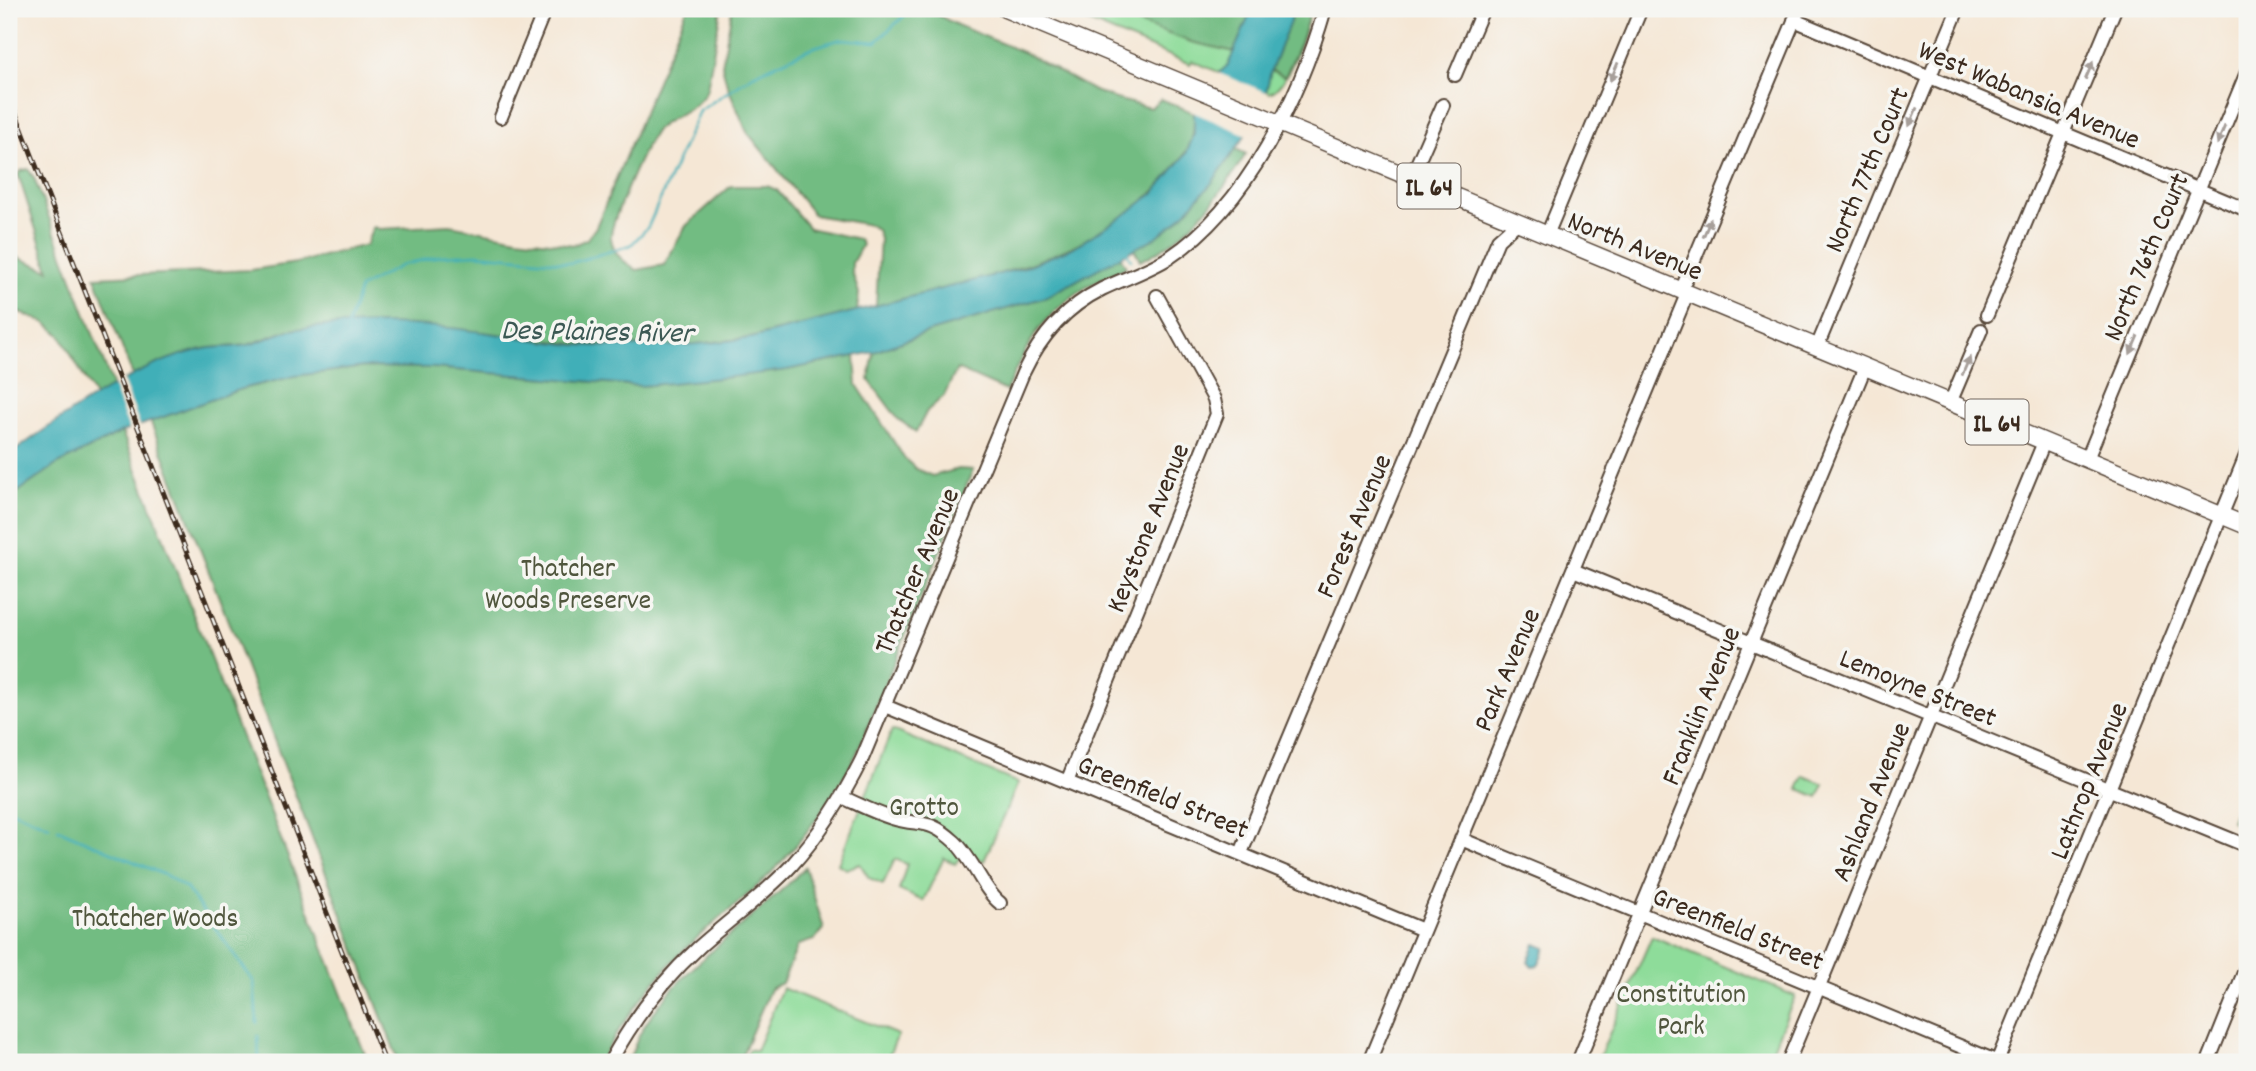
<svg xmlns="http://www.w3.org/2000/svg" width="2256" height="1071" viewBox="0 0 2256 1071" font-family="Dekko,sans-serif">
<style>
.green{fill:#8edc9a;stroke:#64835c;stroke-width:2}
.forest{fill:#72bc82;stroke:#567350;stroke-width:2}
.water{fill:#3fafb8;stroke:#3d6c6b;stroke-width:2}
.pier{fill:#f5e7d5}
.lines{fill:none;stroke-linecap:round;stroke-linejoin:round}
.stream{stroke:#3fafb8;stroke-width:2.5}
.minor-casing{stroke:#574639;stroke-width:16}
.major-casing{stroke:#574639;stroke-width:19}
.minor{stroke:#fff;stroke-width:12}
.major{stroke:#fff;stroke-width:16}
.rail-casing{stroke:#3b2a1e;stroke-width:5}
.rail{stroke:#f6f6f2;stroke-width:2.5;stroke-dasharray:8;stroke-linecap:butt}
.oneway{fill:#a79f9a}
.labels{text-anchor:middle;stroke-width:7;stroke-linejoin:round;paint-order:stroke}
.shield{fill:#f6f6f2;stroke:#73675e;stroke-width:2}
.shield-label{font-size:26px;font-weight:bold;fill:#3b2a1e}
.street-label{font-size:28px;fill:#3b2a1e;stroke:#f6f6f2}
.park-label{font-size:28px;fill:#50563d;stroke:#f6f6f2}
.water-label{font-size:30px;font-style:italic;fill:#3c5954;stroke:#f6f6f2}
</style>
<rect width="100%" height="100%" fill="#f6f6f2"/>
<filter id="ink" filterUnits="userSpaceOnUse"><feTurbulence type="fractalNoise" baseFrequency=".0143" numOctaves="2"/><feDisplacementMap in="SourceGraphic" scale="14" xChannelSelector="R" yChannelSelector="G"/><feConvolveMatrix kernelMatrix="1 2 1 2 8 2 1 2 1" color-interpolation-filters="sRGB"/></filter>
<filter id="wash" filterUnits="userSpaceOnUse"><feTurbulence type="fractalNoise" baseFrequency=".00686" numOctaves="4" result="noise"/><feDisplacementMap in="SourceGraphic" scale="28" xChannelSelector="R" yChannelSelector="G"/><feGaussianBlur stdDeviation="1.57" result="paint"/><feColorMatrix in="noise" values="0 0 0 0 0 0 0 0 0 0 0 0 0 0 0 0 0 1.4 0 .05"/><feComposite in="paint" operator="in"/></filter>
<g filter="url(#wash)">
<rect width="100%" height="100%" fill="#f5e7d5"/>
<path class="green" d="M1058 9H1311C1306 28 1289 88 1269 93L1192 61 1190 64Z
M892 730 1018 783 984 861 965 853 955 864 944 858 923 901 899 890 907 864 895 859 883 884 869 878 860 864 846 869 838 864Z
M1804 776 1824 784 1818 797 1798 789Z
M2247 782V827L2231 821Z
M1652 936 1795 996 1767 1062H1597Z
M782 988 898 1035 886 1062H743L749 1049 756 1051Z"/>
<path class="forest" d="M687 9H721L707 89C699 110 673 114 657 129 647 140 609 225 611 238 614 256 623 261 637 270L664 265 686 226 731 186H767L777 190 809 228 859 239 862 245 852 263V272L859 293 857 311 750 338 669 347 575 344 449 328 403 325 313 328 288 330 248 345 202 349 159 364 133 376 95 277 251 270 296 263 366 245 373 227 380 229 450 225 517 238 574 245 587 239 596 227Z
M732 9H926L957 25 1025 53 1092 90 1116 99 1150 108 1161 99 1194 113C1195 144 1188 151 1169 175 1101 258 975 281 876 306L880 239 877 230 870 225 814 215 747 132 727 85 722 65Z
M1100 9H1252L1235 52 1191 42Z
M1295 9H1311L1300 43 1285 77 1271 70Z
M1236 149 1246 154C1220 196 1187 240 1140 261L1134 248C1177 227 1209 187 1236 149Z
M28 169 34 178 113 387 95 397 60 335 46 323 9 308V254L49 270 18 174 21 171Z
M1120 256 1126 267C1057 298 1036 322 1006 391L957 369 944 396 927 411 916 432 898 419 869 380 874 352 926 333 1046 297Z
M855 356 857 385 874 411 905 459 916 469 932 476 959 469 973 470 856 755C833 798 806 837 772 872 741 904 702 929 672 962 644 992 620 1026 600 1062H399L150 420 241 389 295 376 364 367 433 368 641 386 786 370Z
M122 432 368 1062H9V498L56 465Z
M805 867 824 929 814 940 798 945 782 983 770 989 739 1062H628C632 1053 636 1041 641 1032 680 964 753 923 805 867Z"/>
<path class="water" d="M1252 9H1295L1271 70 1266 93 1244 137 1211 184 1177 221 1155 238 1046 297 926 333 874 352 787 370 731 377 641 386 433 368 364 367 295 376 241 389 122 432 56 465 9 498V455C61 417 140 361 204 349 217 346 232 348 246 345 261 343 275 333 291 330 337 322 403 323 450 328 492 332 534 341 576 345 635 349 692 346 751 338L1022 268 1072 248 1126 214 1154 193 1186 154 1194 134V113L1219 73 1228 65Z
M1535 944 1546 948 1538 965 1532 966 1528 961Z"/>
<path class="pier" d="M1216 72 1269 93 1249 136 1190 111Z
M122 378 141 428 130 432 112 384Z"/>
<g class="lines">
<path class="stream" d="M1126 251 1131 260
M347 327 360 288 402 265 440 256 476 254 571 263 631 245 648 227 699 111 753 75 811 48 842 39 876 42 904 16
M9 809 49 826
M58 829 167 876 186 888 254 982 257 1023
M258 1036 259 1062"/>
</g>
</g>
<g filter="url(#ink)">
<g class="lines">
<defs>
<path id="minor" d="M1794 20 2247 210
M1455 75 1483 9
M501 117 545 9
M1411 178 1443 105
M1547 235 1641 9
M1681 291 1799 9
M1987 315 2115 9
M1817 347 1958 9
M1950 403 1981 330
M2087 459 2247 72
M1573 570 2247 846
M885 706 1423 930
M1067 782 1217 414 1214 399 1157 296
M842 797C858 804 875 813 892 818 921 827 928 817 955 842 973 859 984 891 1000 903
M1461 839 1998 1062
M1241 853 1498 240 1517 223
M610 1062C633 1020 663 980 698 948 729 920 763 896 791 866 820 834 843 797 862 759L1023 373C1040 337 1066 307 1102 289 1125 278 1148 271 1170 257 1247 206 1300 96 1325 9
M1369 1062 1687 294
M1578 1062 1865 367
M1788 1062 2044 442
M1997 1062 2247 453
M2208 1062 2247 965"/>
<path id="major" d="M1005 9 2247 526"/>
</defs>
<use href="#minor" class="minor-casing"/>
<use href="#major" class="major-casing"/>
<use href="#minor" class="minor"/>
<use href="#major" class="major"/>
<defs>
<path id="rail" d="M9 96 385 1062"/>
</defs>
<use href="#rail" class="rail-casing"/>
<use href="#rail" class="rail"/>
</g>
<defs><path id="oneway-solid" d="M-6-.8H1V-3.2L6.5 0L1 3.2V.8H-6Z" transform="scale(1.75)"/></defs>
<g class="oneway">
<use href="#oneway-solid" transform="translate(2089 71) rotate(-67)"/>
<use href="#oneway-solid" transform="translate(1614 72) rotate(113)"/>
<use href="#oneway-solid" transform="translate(1913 117) rotate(113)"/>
<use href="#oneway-solid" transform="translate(2221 135) rotate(113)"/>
<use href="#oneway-solid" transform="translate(1707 228) rotate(-67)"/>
<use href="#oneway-solid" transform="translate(2134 345) rotate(113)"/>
<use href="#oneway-solid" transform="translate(1966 366) rotate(-67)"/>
</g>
</g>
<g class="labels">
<g class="shield">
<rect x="1397.5" y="163.5" width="63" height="45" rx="5"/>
<rect x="1965.5" y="399.5" width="63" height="45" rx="5"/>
</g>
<g class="shield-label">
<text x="1429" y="195">IL 64</text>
<text x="1997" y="431">IL 64</text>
</g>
<g class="street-label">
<text transform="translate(2030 93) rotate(23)" y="10">West Wabansia Avenue</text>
<text transform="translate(1865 169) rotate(-67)" y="10">North 77th Court</text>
<text transform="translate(1636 244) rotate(22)" y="10">North Avenue</text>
<text transform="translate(2144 256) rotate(-67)" y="10">North 76th Court</text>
<text transform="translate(1352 525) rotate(-67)" y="10">Forest Avenue</text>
<text transform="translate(1146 527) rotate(-68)" y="10">Keystone Avenue</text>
<text transform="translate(915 570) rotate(-67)" y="10">Thatcher Avenue</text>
<text transform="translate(1505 669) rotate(-67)" y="10">Park Avenue</text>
<text transform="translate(1919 686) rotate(22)" y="10">Lemoyne Street</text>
<text transform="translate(1699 705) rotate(-68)" y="10">Franklin Avenue</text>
<text transform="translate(2087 780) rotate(-68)" y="10">Lathrop Avenue</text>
<text transform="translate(1164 795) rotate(22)" y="10">Greenfield Street</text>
<text transform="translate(1869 801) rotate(-68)" y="10">Ashland Avenue</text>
<text transform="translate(1739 927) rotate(22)" y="10">Greenfield Street</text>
</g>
<g class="park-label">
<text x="568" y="576">Thatcher<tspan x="568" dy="32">Woods Preserve</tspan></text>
<text x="924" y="815">Grotto</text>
<text x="155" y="926">Thatcher Woods</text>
<text x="1681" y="1002">Constitution<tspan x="1681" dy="32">Park</tspan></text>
</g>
<g class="water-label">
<text transform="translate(597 330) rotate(1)" y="10">Des Plaines River</text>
</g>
</g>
<rect width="2256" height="1071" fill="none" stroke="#f6f6f2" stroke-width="35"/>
</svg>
